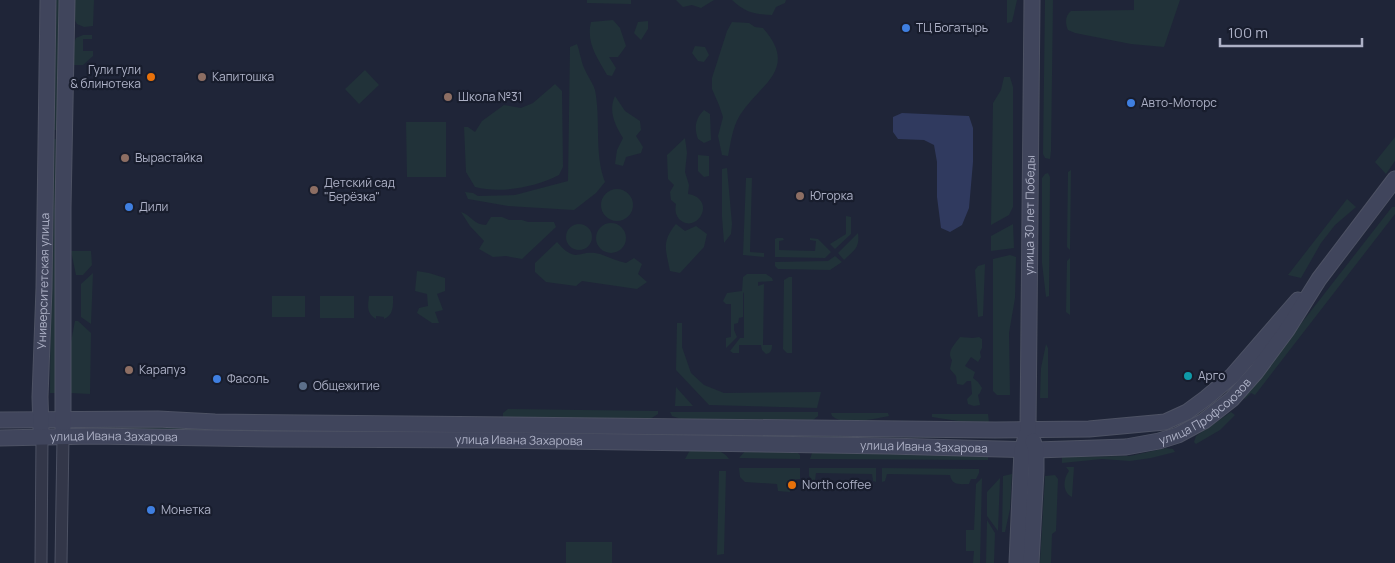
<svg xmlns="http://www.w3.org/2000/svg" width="1395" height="563" viewBox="0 0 1395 563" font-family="Manrope,sans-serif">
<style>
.green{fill:#213239}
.water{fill:#303a5f}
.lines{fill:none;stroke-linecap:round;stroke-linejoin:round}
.minor-casing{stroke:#4d5264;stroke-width:13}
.secondary-casing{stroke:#4d5264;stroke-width:17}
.minor{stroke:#333749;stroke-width:11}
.secondary{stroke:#40455c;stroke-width:15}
.shop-dot{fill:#3f7fe0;stroke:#181d2d;stroke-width:2}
.food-dot{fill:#e8710a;stroke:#181d2d;stroke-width:2}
.education-dot{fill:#8d6e63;stroke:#181d2d;stroke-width:2}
.culture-dot{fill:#0f9aa8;stroke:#181d2d;stroke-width:2}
.service-dot{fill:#5c6f8a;stroke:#181d2d;stroke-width:2}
.labels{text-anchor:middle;stroke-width:4.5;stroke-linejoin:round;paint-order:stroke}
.poi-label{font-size:12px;fill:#adb1c6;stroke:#181d2d;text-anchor:start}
.street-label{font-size:12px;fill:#adb1c6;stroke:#181d2d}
</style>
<rect width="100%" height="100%" fill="#1f2538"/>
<path class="green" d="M54 0H61L60 130H53Z
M73 0H94L93 26 84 27 77 24 73 17Z
M587 0H631V4L587 3Z
M676 0H714L701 8 692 5 683 7Z
M732 0H786L785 3 776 7 772 15C754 14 746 13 732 0Z
M1007 0H1017L1012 22 1007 23Z
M1045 0H1053L1051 151 1050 159 1045 158 1043 154Z
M1134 0H1180L1164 47 1131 44 1075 33 1068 30C1065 23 1065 16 1071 11L1134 10Z
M613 20 620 28 626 46 618 57H609L616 68 612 76 607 75C597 57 586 43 591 22Z
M648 21V29L641 40 634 33 638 22Z
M732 22 749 23 755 27 763 28C799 69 761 83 740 115 732 128 731 142 728 156L722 155 718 136 723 117 719 105 712 89V78L727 31Z
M83 35H92V39H83V51H93V56L83 65H73V45L76 38Z
M577 44C580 52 581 62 585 70 588 77 593 83 595 90 601 121 594 153 605 182L596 193 574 210 508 206 468 199 465 192 473 193 478 196 515 195 568 181 570 47Z
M695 46 705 47 709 55 704 62 698 61 692 53Z
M365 70 379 85 359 104 345 89Z
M1004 77H1010L1013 87V207L1009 215 991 225 993 103 1001 90Z
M555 84 562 91 563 167 559 175C535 187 502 194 475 187L466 172 464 127H468L475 132 482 121 504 105 521 108 533 103Z
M615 96 625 111 640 121 641 130 636 136 643 147 641 153 626 157 623 166 615 164 617 150 623 138C615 125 608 111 615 96Z
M704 110 710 114 711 140 704 143 698 139C694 128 695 119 704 110Z
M406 122H446V177H407Z
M1395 137V161L1386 174 1375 162Z
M685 138 687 153 685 172 689 185 688 194C718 199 697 236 679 219 675 214 675 209 676 204L671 200 670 192 674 185 668 179 667 155Z
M52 139H59L56 393H50Z
M698 155 709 156V176L704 177 698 171Z
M727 168 732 224 731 234 724 243 722 217V169Z
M1071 170 1070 250 1067 247 1068 172Z
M1048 173 1050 177 1049 296 1046 297 1042 263V178L1045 174Z
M746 178H752L750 252 764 253V257L743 255Z
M601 205a16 16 0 1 1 32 0a16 16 0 1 1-32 0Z
M1347 199 1356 207 1335 225 1321 243 1301 278 1288 275Z
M1392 207H1395V214L1255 395 1251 393 1245 399 1243 398Z
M461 212C471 215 474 225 486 225L491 217H502L509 220H522L528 222H554L556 227 522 259 506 256 493 257 479 249 484 241 470 226Z
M846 216 851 217V234L835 249 830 244 846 234Z
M596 238a15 15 0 1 1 30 0a15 15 0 1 1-30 0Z
M676 224 685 231 696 226 707 234 704 247 680 273 670 271C666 250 661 242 676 224Z
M1013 224 1014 248 991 251V236Z
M566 237a13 13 0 1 1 26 0a13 13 0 1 1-26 0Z
M858 233C860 248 854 250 844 260L838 253Z
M777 238H783L784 240 779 241V250L815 251 816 241 810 240V238L818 239 831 252 825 258 775 257V239Z
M557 242C578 266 578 248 600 254 609 257 617 261 626 263L634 258 642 264 638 274 647 282 637 289 582 281 576 286 546 282 535 272V263Z
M71 251H91L92 265 83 275H76Z
M1010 255 1016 257 1015 298 1009 333 1010 395H997L993 391V259Z
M835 256 842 262 830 270 778 269 775 266V262L828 261Z
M1070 258V315L1066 312 1067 261Z
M985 264 983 316 978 317 975 270 978 266Z
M417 271 429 273 445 278V291L437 294 443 310 435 312 439 323H432L417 313 419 308 428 306 427 294 415 291Z
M93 273 91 324 81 317V284Z
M747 274H766L772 278 773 281 758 282V286L764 284 763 345H772C772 350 771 353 766 354L762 350 761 345H739V353H733L730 351 740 338H744V292L743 294V317L739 318 738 323 734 324V330L737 337 726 348V338L731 337V304H726L723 301 727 293 742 291 743 277Z
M789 277H792V353H787L783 349 784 280Z
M272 296H305V317H272Z
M320 296H354V318H320Z
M369 296H393C393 305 394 315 384 319V317L376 316V319C366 313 368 306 369 296Z
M75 321H78L91 333 90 394 70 393V347Z
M677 323H682V347L691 373 704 385 724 393 821 392 817 408 709 405 676 370Z
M960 337 973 338 979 337 982 339V348L980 352 981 357 978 362 971 357 965 366 975 372 973 378 978 382 982 388 980 393 978 395 980 405 974 406 968 404 967 399 972 394 971 381H967L963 385 957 384 956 376 950 369 952 360C946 352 955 344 960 337Z
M1046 344 1048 348V398H1040L1041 368Z
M676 387 693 406H675Z
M508 409 658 411V414L650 419 503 418V413Z
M670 412H818V416L813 420 681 419 672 416Z
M1231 412 1235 415 1220 430 1196 444 1194 442 1196 436Z
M831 413H888L889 416C874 419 843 426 832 416Z
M932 414H988L989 422 958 421 932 417Z
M97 427 493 431 492 435 97 430Z
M505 431 989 434V438L505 435Z
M1166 448 1173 449 1175 452 1151 458 1130 461 1102 459 1062 463V457L1130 456Z
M747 449 795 450 800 455V459L739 458Z
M690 450C703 450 721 446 729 459H685Z
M817 450 909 455 988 456V460L810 459 812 453Z
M1066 467H1074L1072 497C1062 492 1063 479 1069 471Z
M739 468H800V479L790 480V492L778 491 777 484 745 482 740 477Z
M809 468H876V482L873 481 872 474 816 473 815 481H813L809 476Z
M882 468 979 469V473L976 479H971L969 484C960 484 952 486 950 475L887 474 885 481 882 482Z
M719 471H726L724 554 717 555Z
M1012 474 1010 509 1005 532H1002L1003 476Z
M1055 475 1058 479 1056 531 1052 534 1051 563H1040L1045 476Z
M982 478 980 563H973L974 551H966V530H974L976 484Z
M1000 478 998 531 987 516V492Z
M987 520 995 533 994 563H986Z
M566 542H612V563H566Z"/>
<path class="water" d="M902 113 969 116 973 128V162L969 208 962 225 950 232 941 228 937 197V162L934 145 924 140 898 139 893 132V117Z"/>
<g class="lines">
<defs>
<path id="minor" d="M41 563 42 438
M61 563 63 437"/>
<g id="secondary">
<path d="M0 420 158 419 215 422 995 430 1089 429 1165 422 1187 412 1206 398 1232 376 1298 300"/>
<path d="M63 428V208L67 0"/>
<path id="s1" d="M41 429 40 397 44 288 48 0"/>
<path id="s2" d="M0 438 93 436 272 439 499 440 888 446 1036 450 1126 447 1159 441 1178 435 1204 421 1232 399 1256 372 1287 330 1319 279 1395 179"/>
<path id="s3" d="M1017 563 1022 450 1028 430 1032 0"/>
<path d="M1031 563 1036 471V450L1033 441"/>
</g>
</defs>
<use href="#minor" class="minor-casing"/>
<use href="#secondary" class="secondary-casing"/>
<use href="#minor" class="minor"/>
<use href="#secondary" class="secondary"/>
</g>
<g class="shop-dot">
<circle cx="906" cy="28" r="5"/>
<circle cx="1131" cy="103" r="5"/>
<circle cx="129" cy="207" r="5"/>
<circle cx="217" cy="379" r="5"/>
<circle cx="151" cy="510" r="5"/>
</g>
<g class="food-dot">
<circle cx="151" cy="77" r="5"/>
<circle cx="792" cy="485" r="5"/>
</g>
<g class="education-dot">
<circle cx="202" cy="77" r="5"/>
<circle cx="448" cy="97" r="5"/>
<circle cx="125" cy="158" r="5"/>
<circle cx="314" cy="190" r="5"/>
<circle cx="800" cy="196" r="5"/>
<circle cx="129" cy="370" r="5"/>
</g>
<circle class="culture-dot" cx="1188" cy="376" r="5"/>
<circle class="service-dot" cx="303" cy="386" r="5"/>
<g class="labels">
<g class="poi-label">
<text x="916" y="32">ТЦ Богатырь</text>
<text x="141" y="74" text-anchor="end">Гули гули<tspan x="141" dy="14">&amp; блинотека</tspan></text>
<text x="212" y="81">Капитошка</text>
<text x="458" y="101">Школа №31</text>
<text x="1141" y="107">Авто-Моторс</text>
<text x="135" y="162">Вырастайка</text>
<text x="324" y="187">Детский сад<tspan x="324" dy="14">"Берёзка"</tspan></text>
<text x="810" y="200">Югорка</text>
<text x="139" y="211">Дили</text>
<text x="139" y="374">Карапуз</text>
<text x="1198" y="380">Арго</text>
<text x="227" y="383">Фасоль</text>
<text x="313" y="390">Общежитие</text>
<text x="802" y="489">North coffee</text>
<text x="161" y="514">Монетка</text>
</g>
<g class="street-label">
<text dy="4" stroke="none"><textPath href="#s3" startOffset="349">улица 30 лет Победы</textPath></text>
<text dy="4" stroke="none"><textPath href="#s1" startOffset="148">Университетская улица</textPath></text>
<text dy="4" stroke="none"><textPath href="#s2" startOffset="1215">улица Профсоюзов</textPath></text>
<text dy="4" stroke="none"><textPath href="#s2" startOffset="114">улица Ивана Захарова</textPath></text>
<text dy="4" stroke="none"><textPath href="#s2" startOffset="519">улица Ивана Захарова</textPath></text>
<text dy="4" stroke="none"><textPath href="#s2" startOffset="924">улица Ивана Захарова</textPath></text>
</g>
</g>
<path d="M1220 38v8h142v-8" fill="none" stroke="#adb1c6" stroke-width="2.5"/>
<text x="1228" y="38" font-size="15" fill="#adb1c6" stroke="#181d2d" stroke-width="4" paint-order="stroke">100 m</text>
</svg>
